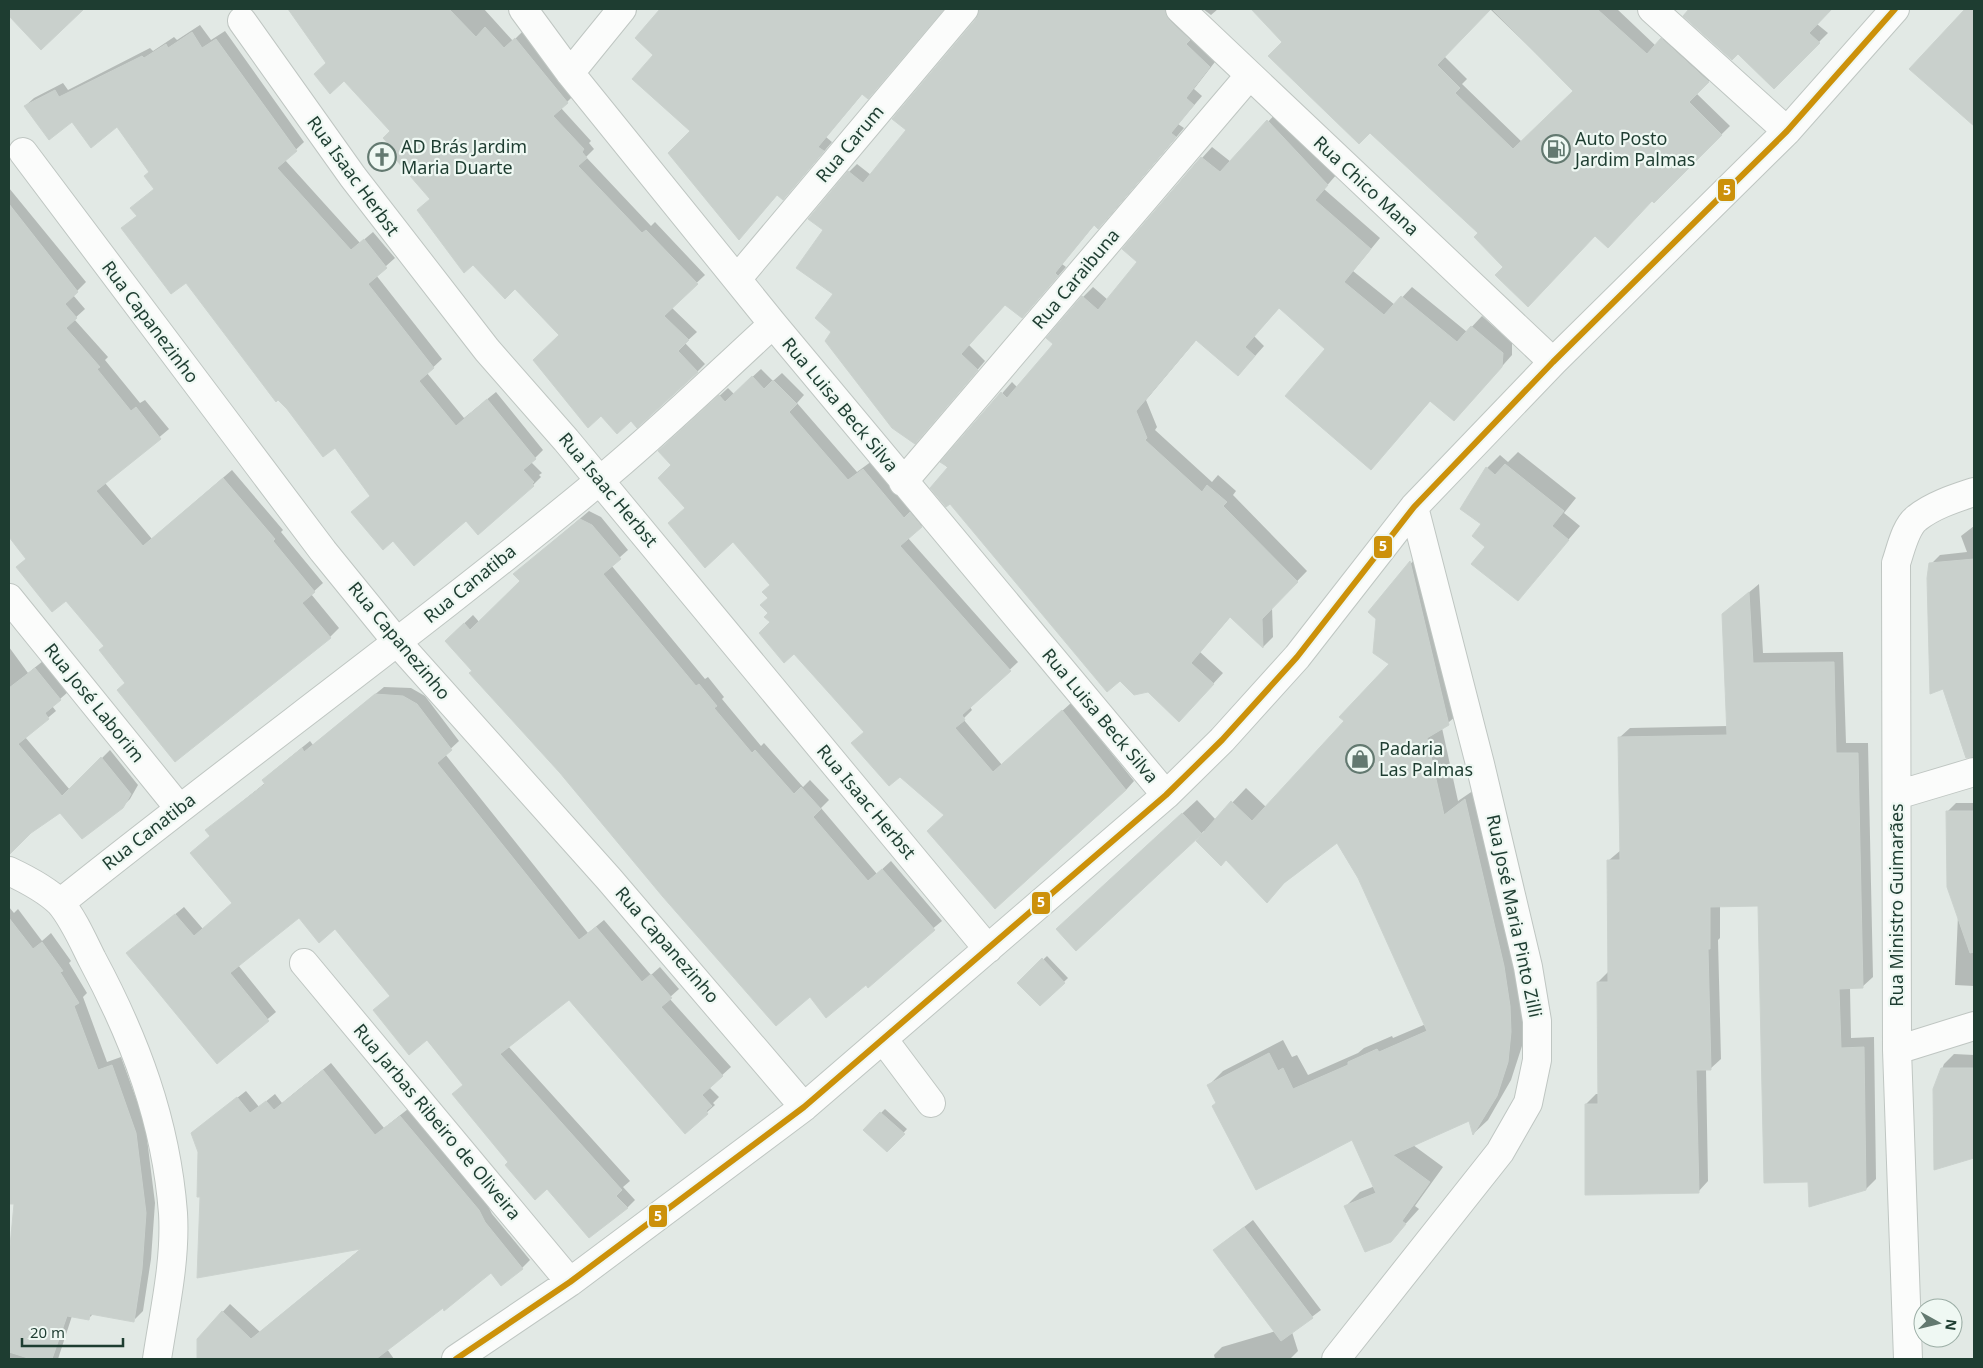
<svg xmlns="http://www.w3.org/2000/svg" width="1983" height="1368" viewBox="0 0 1983 1368" font-family="'Noto Sans',sans-serif">
<style>
.shadow{fill:#0003}
.building{fill:#c9d0cc;stroke:#cbd2ce}
.lines{fill:none;stroke-linecap:round;stroke-linejoin:round}
.minor-casing{stroke:#bfc6c2;stroke-width:30}
.minor{stroke:#fbfcfb;stroke-width:28}
.bus-1-casing{stroke:#eff8f3;stroke-width:10}
.bus-1{stroke:#cc910a;stroke-width:6}
.labels{text-anchor:middle;stroke-width:4.5;stroke-linejoin:round;paint-order:stroke}
.poi-label{font-size:18px;fill:#1e3d31;stroke:#eff8f3;text-anchor:start}
.street-label{font-size:18px;fill:#1e3d31;stroke:#eff8f3}
.line-badge{stroke:#eff8f3;stroke-width:2}
.badge-label{font-size:14px;text-anchor:middle;font-weight:bold;fill:#fff}
</style>
<rect width="100%" height="100%" fill="#e2e9e5"/>
<path class="shadow" d="M9 9H82L41 48 9 14Z
M290 9H484L513 41 524 30 575 94 561 108 591 141 589 143 594 149 586 157 651 226 655 222 705 275 671 307 697 332 685 343 705 364 697 372 560 335 431 198 396 151 392 131 328 63Z
M661 9H944L876 89 863 93 826 137 832 142 792 189 778 194 739 238 692 131 655 55 636 38Z
M980 9H1176L1218 58 1194 89 1202 96 1178 124 1184 128 1107 219 1095 224 1062 264 1066 267 1030 308 1006 303 969 345 985 361 923 434 833 332 835 294 825 230 849 172 857 164 871 175 907 130 977 20Z
M1203 9H1218L1211 15Z
M1253 9H1490L1444 56 1467 79 1462 84 1522 142 1575 91 1490 9H1617L1656 46 1671 31 1717 73 1696 93 1730 126 1654 201 1652 200 1595 235 1504 267 1480 233Z
M1691 9H1831L1817 24 1828 33 1774 87 1738 52 1684 15Z
M1966 9H1974V124L1911 69Z
M200 25 211 40 225 31 304 142 285 160 360 243 373 232 395 258 376 275 442 359 427 373 464 418 496 392 543 450 531 462 542 473 539 475 541 477 533 485 466 519 371 496 335 446 287 408 186 281 123 228 138 215 155 188 150 172 117 126 72 120 25 106 34 98 63 83 68 90 150 48 153 51 174 37 177 40Z
M1278 111 1337 174 1324 189 1380 238 1353 271 1395 305 1412 287 1467 332 1482 316 1512 343V355L1464 409 1431 400 1371 468 1327 349 1280 307 1254 336 1264 346 1248 364 1197 339 1146 400 1157 427 1155 430 1212 482 1218 475 1236 491 1233 495 1307 571 1272 607 1273 637 1263 647 1231 616 1200 652 1223 673 1189 710 942 462 1012 382 1018 388 1050 350 1083 297 1093 287 1108 300 1139 262 1124 249 1202 158 1212 147 1231 162Z
M9 188 86 282 73 295 85 309 74 319 108 357 105 360 140 403 145 400 169 429 105 483 152 539 232 470 283 530 281 532 323 583 311 594 339 628 330 637 126 682 105 646 66 599 18 567 27 558 9 531Z
M761 369 773 381 782 373 804 395 797 403 857 472 872 461 930 518 908 538 1018 662 970 707 972 710 963 719 1002 765 1071 703 1134 781 1126 790 946 815 865 732 771 622V584L733 541 687 507 672 465 668 443 728 388 734 394Z
M1518 452 1576 498 1564 513 1580 526 1518 599 1483 524 1462 509 1487 468 1500 455 1508 462Z
M589 511 601 517 628 550 611 565 705 679 708 677 724 697 722 699 761 746 764 743 803 787 810 780 829 800 821 808 877 874 891 861 942 921 866 984 810 995 561 772 473 670 455 632 473 615 480 623 521 581 515 574Z
M1974 526V736L1967 738 1944 688 1931 692 1928 609 1931 564 1940 555 1967 552 1961 536Z
M1424 548 1463 710 1442 728 1458 801 1480 786 1525 1017 1522 1046 1511 1080 1488 1120 1474 1133 1470 1119 1413 1145 1443 1167 1415 1206 1419 1209 1390 1241 1345 1207 1360 1192 1375 1186 1353 1138 1217 1102 1208 1086 1223 1071 1283 1040 1292 1057 1297 1055 1308 1075 1358 1053 1364 1048 1392 1036 1393 1038 1426 1024 1359 877 1337 841 1289 878 1267 901 1204 831 1076 949 1057 929 1197 800 1216 820 1246 788 1266 807 1346 721 1391 664 1377 619 1370 612Z
M1759 584 1763 653 1843 652 1846 743H1868L1873 977 1862 987 1850 988 1851 1038 1874 1037 1876 1179 1866 1189 1809 1181 1760 905H1720V938L1718 940 1721 1059 1710 1069H1706L1708 1181 1698 1192 1586 1104 1596 1094H1600L1598 982 1608 972V861L1621 850 1619 738 1630 728 1728 726 1723 614Z
M9 647 28 673 43 661 68 692 52 706 56 711 25 737 70 790 110 750 138 785 130 799 122 807 61 811 30 832 18 845 9 841Z
M384 687 411 688 425 696 459 741 445 754 588 933 604 920 651 975 660 967 679 989 669 998 731 1067 709 1087 719 1097 713 1103 715 1105 685 1132 569 998 508 1046 630 1181 623 1187 635 1200 627 1208 547 1187 510 1162 464 1085 335 928 299 917 238 965 276 1012 217 1062 128 953 184 907 203 929 234 902 211 835 207 830 265 783 264 780 272 772 310 741 313 745Z
M1956 803H1974V986L1955 985 1958 915 1948 811Z
M9 907 14 913 18 909 42 941 51 933 71 961 69 963 87 993 83 997 107 1062 121 1057 145 1123 155 1203 151 1259 143 1311 134 1320 94 1313 88 1319 72 1316 58 1359H9V1263L15 1203H9Z
M1047 956 1068 978 1040 1005 1019 983Z
M1954 1054 1974 1055V1157L1935 1169 1934 1089 1944 1064Z
M331 1063 384 1128 408 1109 486 1202 492 1214 530 1260 522 1268 492 1271 443 1306 387 1349 394 1359H329L323 1348 312 1359H198V1339L230 1304 260 1332 363 1247 201 1195 199 1152 192 1133 246 1091 259 1107 275 1094 282 1103Z
M885 1109 907 1129 887 1150 864 1130Z
M1253 1220 1321 1310 1292 1332 1298 1351 1290 1359H1215L1214 1355 1222 1347 1276 1331 1214 1250Z"/>
<path class="building" d="M9 9H84L41 50 9 16Z
M288 9H449L476 37 485 27 504 48 515 38 568 103 553 116 584 149 582 152 587 158 578 166 642 233 646 230 698 284 664 316 689 340 678 351 698 372 637 428 631 421 617 434 601 416 588 428 533 360 559 335 515 289 505 299 473 265 464 273 417 210 430 199 391 154 395 151 383 138 390 131 344 81 330 94 314 74 326 63Z
M660 9H944L868 99 862 94 818 147 824 151 783 200 777 195 739 240 668 153 690 131 632 79 653 55 635 38Z
M979 9H1165L1169 20 1190 40 1186 44 1210 67 1186 98 1194 105 1171 133 1176 137 1098 229 1094 225 1055 273 1058 276 1022 318 1005 305 961 354 978 370 915 444 892 428 825 341 831 332 815 318 833 294 796 268 823 230 808 219 848 171 863 183 906 130 892 119 976 19Z
M1251 9H1491L1437 65 1460 88 1455 93 1513 149 1573 91 1492 9H1597L1647 54 1661 38 1709 82 1689 102 1722 135 1654 203 1652 201 1608 248 1595 236 1528 307 1495 275 1503 267 1474 237 1478 233 1370 133 1359 144 1268 56 1282 42Z
M1689 9H1832L1809 33 1820 43 1774 89 1738 54 1732 60 1683 16Z
M1965 9H1974V126L1909 69Z
M192 32 202 48 216 39 297 151 277 168 351 250 364 239 387 268 368 284 434 368 419 381 456 426 487 399 536 459 523 470 534 482 532 484 534 486 478 535 466 521 414 566 393 541 383 550 351 512 370 496 335 448 323 457 287 409 278 400 276 402 186 283 171 294 121 228 137 216 130 208 154 189 144 176 149 172 117 127 91 148 72 122 49 140 24 106 55 90 59 97 142 56 144 58 166 44 168 48Z
M1267 120 1328 185 1315 200 1371 249 1344 282 1384 315 1401 296 1457 342 1471 326 1503 353 1502 367 1454 421 1430 401 1371 470 1285 396 1325 349 1279 308 1245 347 1255 356 1238 376 1196 340 1136 411 1147 438 1145 440 1202 492 1207 485 1227 502 1223 506 1298 582 1262 619 1263 648 1230 617 1191 663 1214 684 1179 722 1148 692 1134 695 1120 681 1107 692 950 504 946 507 930 488 948 467 940 462 1001 392 1007 398 1049 349 1053 344 1046 338 1082 296 1098 310 1137 262 1122 249 1201 157 1220 172Z
M9 204 78 292 65 304 77 318 66 328 100 367 97 369 131 411 136 407 161 439 96 491 143 546 223 478 275 539 273 541 315 592 302 603 331 638 175 762 117 690 125 683 99 650 104 646 66 601 52 612 16 567 26 559 9 537Z
M752 376 764 389 773 380 797 404 789 412 848 480 863 469 904 518 910 512 922 527 900 546 1011 671 962 715 965 720 955 728 993 772 1062 710 1126 790 995 909 927 831 944 815 900 777 889 786 851 743 864 732 794 654 784 663 759 633 770 622 764 617 768 613 760 605 768 598 762 592 770 585 733 542 705 568 668 523 685 508 658 478 671 465 658 451 719 395 725 402Z
M1505 464 1564 511 1552 526 1569 540 1518 601 1471 564 1485 547 1472 536 1481 524 1460 509 1486 467 1495 475Z
M580 519 592 525 621 559 603 574 696 686 699 684 717 706 714 708 752 753 755 750 794 794 801 787 821 809 813 817 868 881 882 869 935 930 868 988 866 985 826 1018 810 997 776 1026 663 897 560 773 469 673 472 671 445 641 464 623 470 630 520 581 513 574Z
M1974 559V757L1966 758 1943 689 1930 694 1927 578 1929 563Z
M1410 561 1449 725 1427 738 1444 815 1465 799 1504 966 1510 1006 1511 1032 1508 1062 1497 1096 1473 1135 1469 1121 1393 1155 1430 1182 1402 1221 1406 1224 1391 1242 1365 1252 1344 1206 1376 1193 1352 1140 1256 1190 1212 1106 1216 1103 1207 1085 1269 1053 1278 1071 1283 1068 1293 1089 1348 1065V1062L1377 1049 1379 1052 1427 1031 1358 878 1337 843 1284 883 1267 903 1226 860 1221 866 1196 841 1200 836 1076 951 1056 929 1182 813 1202 834 1231 801 1252 821 1344 721 1339 717 1389 664 1373 653 1376 619 1368 612Z
M1749 592 1753 663 1834 662 1836 753H1858L1863 988 1839 989 1841 1048 1864 1047 1866 1190 1809 1207 1808 1182 1764 1183 1758 906 1710 907V949H1708L1711 1070H1696L1699 1193 1585 1195V1104H1598L1597 982H1608L1607 860H1620L1618 737 1727 735 1722 614Z
M35 668 61 700 45 713 49 719 18 744 62 796 101 757 131 794 123 808 82 839 60 813 31 833 9 855V688Z
M375 694 403 696 417 704 452 750 437 763 579 940 596 927 642 982 651 974 672 998 661 1007 723 1076 702 1095 712 1106 706 1111 708 1114 685 1134 569 1000 500 1054 622 1190 616 1196 628 1208 589 1238 547 1189 535 1200 505 1165 508 1162 452 1094 463 1085 427 1040 409 1055 373 1010 390 996 335 929 319 943 299 918 230 973 269 1021 217 1064 126 953 175 914 194 936 232 903 190 853 210 836 205 830 265 784 262 780 302 748 304 752Z
M1946 811H1974V952L1970 953 1947 887Z
M9 918 33 949 42 942 63 971 60 972 79 1003 74 1006 98 1070 112 1065 136 1133 146 1213 142 1269 134 1322 90 1314 89 1320 67 1316 52 1359H31L9 1352V1257L14 1204H9Z
M1042 958 1065 983 1040 1006 1017 983Z
M1941 1068H1974V1158L1934 1170 1933 1089Z
M323 1070 375 1135 400 1116 479 1210 485 1222 523 1269 501 1286 491 1273 444 1311 443 1308 376 1359H197V1339L222 1311 251 1339 361 1249 197 1278 200 1197H197L198 1152 191 1133 237 1097 250 1113 266 1101 274 1110Z
M880 1112 905 1134 887 1152 863 1130Z
M1244 1227 1313 1318 1281 1341 1213 1250Z"/>
<g class="lines">
<defs>
<path id="minor" d="M523 9 570 73 773 324 1166 795
M1180 9 1553 362
M1652 9 1787 131
M242 21 353 177 487 350 566 440 988 949
M570 73 622 9
M23 152 323 551 397 642 609 879 804 1107
M737 279 964 9
M903 482 1249 76
M9 598 179 808
M1897 795 1974 772
M9 871C26 879 46 889 60 903 73 918 83 941 92 959 135 1039 166 1121 173 1213 176 1261 164 1312 157 1359
M60 903C237 761 423 627 598 482 659 432 715 377 773 324
M304 963 570 1282
M883 1039 931 1103
M1897 1050 1974 1026
M456 1359 570 1282 804 1107 1166 795 1222 740 1297 657 1414 507 1553 362 1787 131 1895 9
M1336 1359 1500 1152 1528 1103 1537 1060V1021L1528 967 1480 764 1414 507
M1908 1359 1897 1050 1896 563C1901 549 1905 527 1917 518 1933 505 1956 498 1974 492"/>
</defs>
<use href="#minor" class="minor-casing"/>
<use href="#minor" class="minor"/>
<defs>
<path id="bus-1" d="M456 1359 570 1282 804 1107 1166 795 1222 740 1297 657 1414 507 1553 362 1787 131 1895 9"/>
</defs>
<use href="#bus-1" class="bus-1-casing"/>
<use href="#bus-1" class="bus-1"/>
</g>
<defs>
<symbol id="fuel-ring" viewBox="-11 -11 22 22"><circle r="9.5" fill="#eff8f3" stroke="#637970" stroke-width="1.5"/><path d="M-5.5-6h7V0h2V4h1.3V-2.5L3-4.5l.8-.8L6-3V5H2.5V1h-1V6h-7ZM-4.2-4.7v3.2H.2V-4.7Z" fill="#637970"/></symbol>
<symbol id="church-ring" viewBox="-11 -11 22 22"><circle r="9.5" fill="#eff8f3" stroke="#637970" stroke-width="1.5"/><path d="M-1.2-6h2.4v3.5h3.3v2.4h-3.3V6h-2.4V-.1h-3.3v-2.4h3.3Z" fill="#637970"/></symbol>
<symbol id="shop-ring" viewBox="-11 -11 22 22"><circle r="9.5" fill="#eff8f3" stroke="#637970" stroke-width="1.5"/><path d="M-5-2.5h2.3a2.7 3.5 0 0 1 5.4 0H5L5.5 6h-11ZM-1.5-2.5h3a1.5 2.3 0 0 0-3 0Z" fill="#637970"/></symbol>
</defs>
<g fill-rule="evenodd">
<use href="#fuel-ring" x="1540" y="133" width="32" height="32"/>
<use href="#church-ring" x="366" y="141" width="32" height="32"/>
<use href="#shop-ring" x="1344" y="743" width="32" height="32"/>
</g>
<g class="labels">
<g class="poi-label">
<text x="1575" y="145">Auto Posto<tspan x="1575" dy="21">Jardim Palmas</tspan></text>
<text x="401" y="153">AD Brás Jardim<tspan x="401" dy="21">Maria Duarte</tspan></text>
<text x="1379" y="755">Padaria<tspan x="1379" dy="21">Las Palmas</tspan></text>
</g>
<g class="street-label">
<text transform="translate(850 144) rotate(-50)" y="6">Rua Carum</text>
<text transform="translate(353 176) rotate(54)" y="6">Rua Isaac Herbst</text>
<text transform="translate(1366 186) rotate(43)" y="6">Rua Chico Mana</text>
<text transform="translate(1076 279) rotate(-50)" y="6">Rua Caraibuna</text>
<text transform="translate(150 322) rotate(53)" y="6">Rua Capanezinho</text>
<text transform="translate(840 405) rotate(50)" y="6">Rua Luisa Beck Silva</text>
<text transform="translate(608 490) rotate(50)" y="6">Rua Isaac Herbst</text>
<text transform="translate(470 584) rotate(-39)" y="6">Rua Canatiba</text>
<text transform="translate(399 641) rotate(50)" y="6">Rua Capanezinho</text>
<text transform="translate(94 703) rotate(51)" y="6">Rua José Laborim</text>
<text transform="translate(1100 716) rotate(50)" y="6">Rua Luisa Beck Silva</text>
<text transform="translate(866 802) rotate(50)" y="6">Rua Isaac Herbst</text>
<text transform="translate(149 832) rotate(-38)" y="6">Rua Canatiba</text>
<text transform="translate(1897 905) rotate(-90)" y="6">Rua Ministro Guimarães</text>
<text transform="translate(1514 916) rotate(78)" y="6">Rua José Maria Pinto Zilli</text>
<text transform="translate(667 945) rotate(49)" y="6">Rua Capanezinho</text>
<text transform="translate(437 1122) rotate(50)" y="6">Rua Jarbas Ribeiro de Oliveira</text>
</g>
</g>
<g class="line-badge">
<rect x="1717" y="178" width="19" height="24" rx="5" fill="#cc910a"/>
<rect x="1373" y="535" width="20" height="24" rx="5" fill="#cc910a"/>
<rect x="1031" y="891" width="20" height="24" rx="5" fill="#cc910a"/>
<rect x="648" y="1204" width="20" height="24" rx="5" fill="#cc910a"/>
</g>
<g class="badge-label">
<text x="1727" y="195">5</text>
<text x="1383" y="551">5</text>
<text x="1041" y="907">5</text>
<text x="658" y="1221">5</text>
</g>
<rect width="1983" height="1368" fill="none" stroke="#1e3d31" stroke-width="20"/>
<g transform="translate(1938 1323) rotate(98)"><circle r="24" fill="#eff8f3" stroke="#9bada5"/>
<path d="M0-4L9 19L0 12L-9 19Z" fill="#637970"/>
<text y="-8" font-size="14" font-weight="bold" text-anchor="middle" fill="#1e3d31">N</text>
</g>
<path d="M22 1338v8h101v-8" fill="none" stroke="#1e3d31" stroke-width="2.5"/>
<text x="30" y="1338" font-size="15" fill="#1e3d31" stroke="#eff8f3" stroke-width="4" paint-order="stroke">20 m</text>
</svg>
